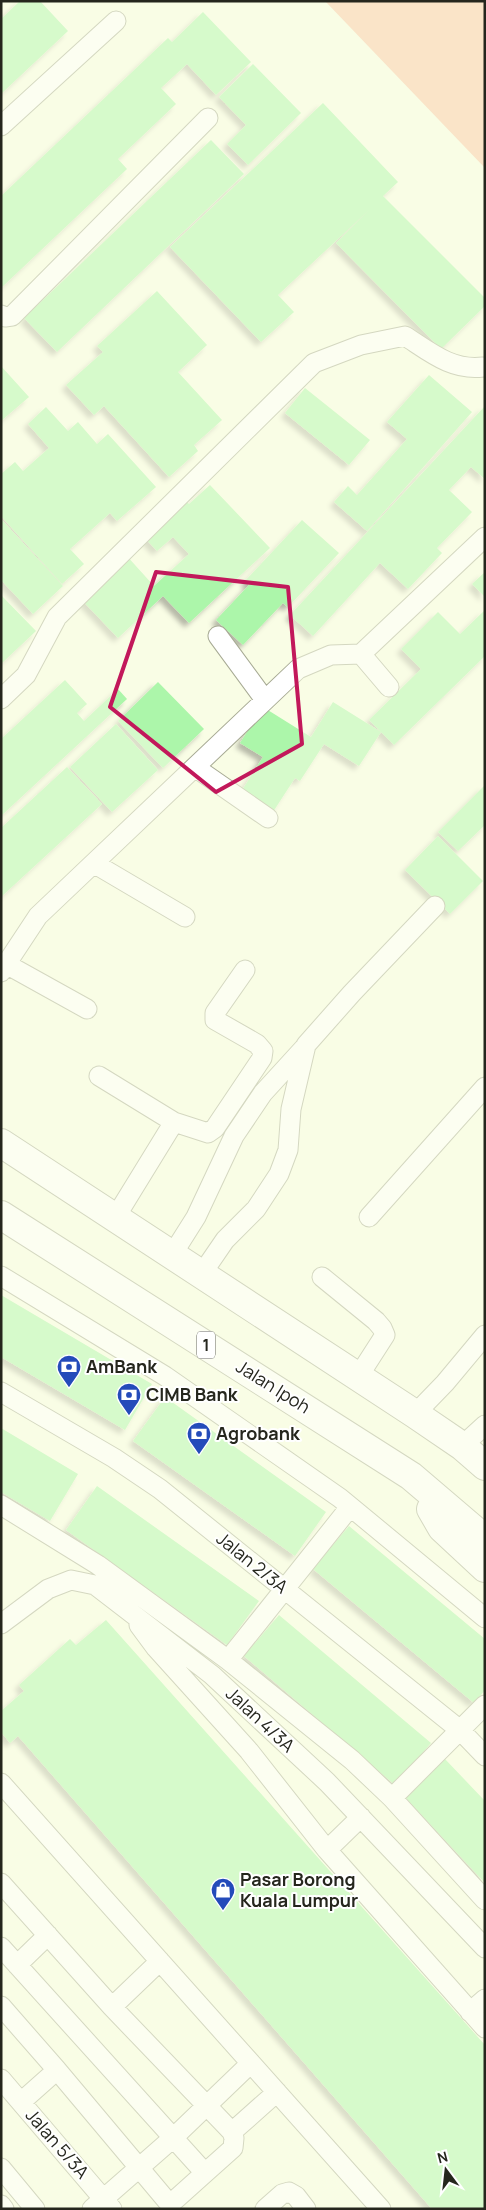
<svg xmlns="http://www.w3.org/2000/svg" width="486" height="2210" viewBox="0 0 486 2210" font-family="Manrope,sans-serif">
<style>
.green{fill:#fac5a4}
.building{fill:#acf6aa;filter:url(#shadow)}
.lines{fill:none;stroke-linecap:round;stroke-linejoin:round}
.minor-casing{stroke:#a7aa94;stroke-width:21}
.highway-casing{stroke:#a7aa94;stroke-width:30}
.minor{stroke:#fff;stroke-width:19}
.highway{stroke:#fff;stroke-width:28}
.marked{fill:none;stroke:#c2185b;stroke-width:4;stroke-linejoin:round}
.labels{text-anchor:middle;stroke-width:4;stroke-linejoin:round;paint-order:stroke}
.shield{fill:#fff;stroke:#666761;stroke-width:1}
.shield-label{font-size:16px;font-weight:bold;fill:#25261d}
.poi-label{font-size:18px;font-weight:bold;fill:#25261d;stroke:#fff;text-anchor:start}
.street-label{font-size:18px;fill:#25261d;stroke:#fff}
</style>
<defs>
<filter id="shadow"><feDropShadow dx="-4.5" dy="4.5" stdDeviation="2.5" flood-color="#0004"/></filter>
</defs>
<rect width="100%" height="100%" fill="#f9fde5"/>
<path class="green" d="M325 1H485V168Z"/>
<path class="building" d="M20 1H40L68 31 1 94V19Z
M203 12 251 62 216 95 187 64 161 88 176 104 118 159 127 169 1 288V196L168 38 172 42Z
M253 64 301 113 248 165 227 144 246 125 219 97Z
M323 103 398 182 383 196 485 298V306L441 349 336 243 369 210 278 295 294 312 261 342 170 247Z
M211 140 244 174 57 352 24 318Z
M157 291 207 345 178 372 222 420 194 445 198 451 169 477 104 406 94 415 66 385 103 352 97 346Z
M1 366 29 397 1 421Z
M429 375 472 412 367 531 334 502 348 486 357 495 407 439 387 422Z
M305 388 370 440 349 465 285 413Z
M485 406V479L471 467 449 490 472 512 437 548 442 553 408 589 380 563 313 636 290 615Z
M46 407 68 431 78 422 97 444 108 434 156 487 117 521 110 513 70 549 84 564 62 584 1 516V474L15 462 23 471 49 448 28 424Z
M210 485 270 548 189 623 163 596 118 638 80 598 126 555 154 586 189 554 173 537 157 551 145 538 185 500 189 504Z
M1 519 63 586 33 614 1 580Z
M302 520 339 553 288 607 283 603 243 645 216 620 249 585 245 581Z
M485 572V597L472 584Z
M1 595 36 631 1 664Z
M485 610V656L394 745 369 720 421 669 401 649 438 612 460 634Z
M65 680 87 704 77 713 84 721 118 689 127 699 1 816V739Z
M158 682 204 729 163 768 118 721Z
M333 702 381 732 359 766 324 744 300 781 295 778 271 815 239 795 263 757 240 743 263 707 311 737Z
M116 724 158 770 112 812 70 767Z
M67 767 102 804 1 897V828Z
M485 785V825L458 851 438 832Z
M438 836 483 881 450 914 405 870Z
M1 1295 152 1384 125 1430 1 1357Z
M165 1397 326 1512 295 1556 133 1441Z
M1 1428 78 1474 50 1521 1 1492Z
M97 1486 259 1601 227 1645 66 1530Z
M349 1526 485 1639V1690L474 1703 313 1569Z
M279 1615 431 1743 395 1785 244 1656Z
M106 1620 485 2045V2209H432L18 1736 10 1743 1 1732V1711L24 1691 19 1685 70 1639 76 1645Z
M445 1759 485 1801V1883L404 1796Z"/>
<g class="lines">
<defs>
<path id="minor" d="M1 126 116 21
M1 315 5 317 12 316 208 118
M218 636 265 700
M361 654 485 537
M1 699 26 675 57 617 314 363 361 345 405 336C430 352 452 371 483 367
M196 768 268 818
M95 864 185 917
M6 964 87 1009
M1 972 38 916 298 669 331 655 361 654 389 687
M99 1076 174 1122 115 1218
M174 1122 208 1133 215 1128 262 1058 263 1051 257 1044 215 1020V1013L245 970
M369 1217 485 1087
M172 1255 196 1217 234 1136 263 1093 305 1047
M201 1275 225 1240 256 1209 279 1174 288 1150 291 1109 306 1045 352 993 435 906
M1 1276 165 1376 340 1498 485 1618
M322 1277 376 1321 382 1328 385 1335 358 1377
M1 1392 114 1458 160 1489 460 1730 485 1756
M415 1414 445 1383 485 1335
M462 1446 485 1425
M1 1505 98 1565 228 1660 352 1760 392 1798 485 1900
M1 1624 48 1589 71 1580 95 1585 212 1675 327 1782 485 1948
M139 1625 156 1648 249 1751 327 1850 485 2028
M228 1660 350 1507
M1 1783 381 2209
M392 1798 485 1705
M327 1850 361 1817
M1 1883 112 2007 232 2132 234 2138 233 2148 205 2173
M1 1947 205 2173 176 2199 171 2202 167 2201 57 2070 21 2102
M17 1965 48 1935
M1 2006 57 2070
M112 2007 160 1961
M470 2012 485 1999
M1 2079 112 2209
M232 2132 277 2092
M1 2168 35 2209
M1 2205 4 2209
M92 2209 173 2138 251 2063
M265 2209 282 2194 289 2192 296 2196 306 2209"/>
<path id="highway" d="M1 1143 415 1414 462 1446 485 1466
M1 1215 411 1476 485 1539
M431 1509 442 1528 485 1568"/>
</defs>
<use href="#minor" class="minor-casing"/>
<use href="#highway" class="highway-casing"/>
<use href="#minor" class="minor"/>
<use href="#highway" class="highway"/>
</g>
<path d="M0 0H486V2210H0ZM156 572 288 587 302 744 216 792 110 707Z" fill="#f9fde5" fill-opacity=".55" fill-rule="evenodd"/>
<path class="marked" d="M156 572 288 587 302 744 216 792 110 707Z"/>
<defs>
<symbol id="bank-pin" viewBox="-11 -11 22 30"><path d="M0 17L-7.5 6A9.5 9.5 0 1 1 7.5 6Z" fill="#244bba" stroke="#fff"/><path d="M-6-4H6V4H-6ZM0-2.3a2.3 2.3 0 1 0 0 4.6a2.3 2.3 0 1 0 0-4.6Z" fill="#fff"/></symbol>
<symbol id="shop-pin" viewBox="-11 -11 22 30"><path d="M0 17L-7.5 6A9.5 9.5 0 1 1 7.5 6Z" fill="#244bba" stroke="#fff"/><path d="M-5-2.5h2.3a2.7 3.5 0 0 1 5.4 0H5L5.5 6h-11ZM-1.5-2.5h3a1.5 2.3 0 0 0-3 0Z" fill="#fff"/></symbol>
</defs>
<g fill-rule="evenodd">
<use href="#bank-pin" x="55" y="1353" width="28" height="38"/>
<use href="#bank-pin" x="115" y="1381" width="28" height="38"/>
<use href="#bank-pin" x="185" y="1420" width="28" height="38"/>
<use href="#shop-pin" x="209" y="1876" width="28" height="38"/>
</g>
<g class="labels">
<rect class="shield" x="197" y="1331.5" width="18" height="27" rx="4"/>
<g class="shield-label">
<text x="206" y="1351">1</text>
</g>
<g class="poi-label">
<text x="86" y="1373">AmBank</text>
<text x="146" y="1401">CIMB Bank</text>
<text x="216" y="1440">Agrobank</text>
<text x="240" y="1886">Pasar Borong<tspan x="240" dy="21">Kuala Lumpur</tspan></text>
</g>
<g class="street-label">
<text transform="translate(273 1387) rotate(32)" y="6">Jalan Ipoh</text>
<text transform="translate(252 1563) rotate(39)" y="6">Jalan 2/3A</text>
<text transform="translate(260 1720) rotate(43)" y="6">Jalan 4/3A</text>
<text transform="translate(57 2144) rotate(49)" y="6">Jalan 5/3A</text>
</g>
</g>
<rect width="486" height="2210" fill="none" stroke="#25261d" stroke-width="5"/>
<g transform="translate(446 2170) rotate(345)" stroke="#ffffff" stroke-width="4" paint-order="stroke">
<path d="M0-4L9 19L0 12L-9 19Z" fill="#25261d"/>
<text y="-8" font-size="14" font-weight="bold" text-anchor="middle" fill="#25261d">N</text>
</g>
</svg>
